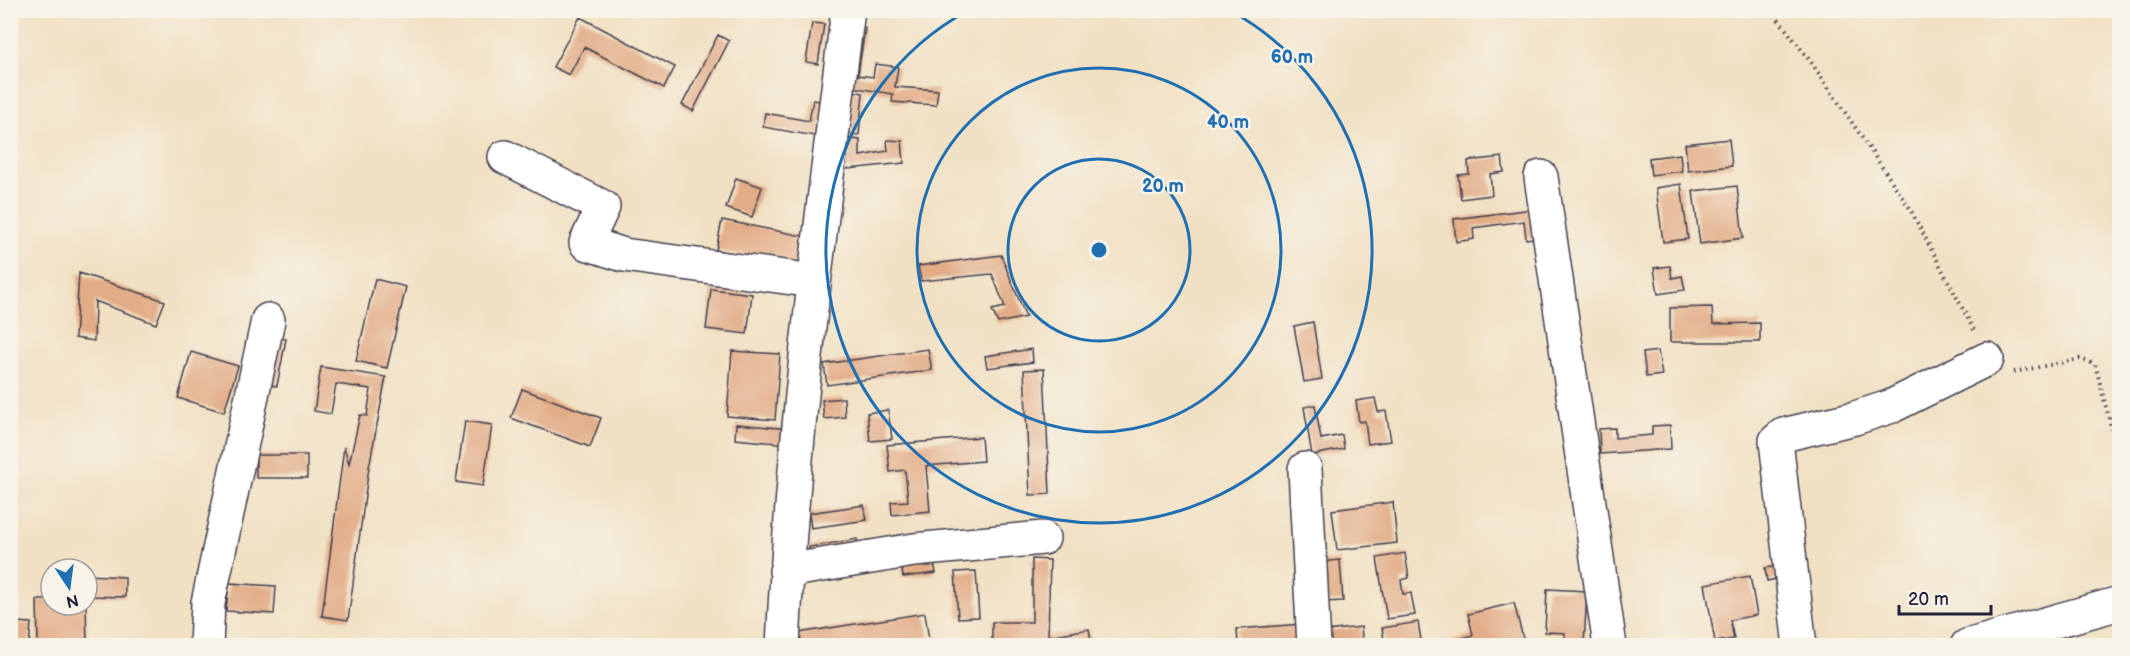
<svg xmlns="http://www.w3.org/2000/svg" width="2130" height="656" viewBox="0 0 2130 656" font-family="'Balsamiq Sans',sans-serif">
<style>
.building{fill:#e2ac86}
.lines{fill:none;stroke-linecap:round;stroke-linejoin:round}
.street-casing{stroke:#413e4f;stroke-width:36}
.path{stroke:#413e4f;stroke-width:4;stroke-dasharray:1.5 4.5;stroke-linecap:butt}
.street{stroke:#fff;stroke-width:33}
.ring{fill:none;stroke:#1f6fb2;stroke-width:3}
.centre{fill:#1f6fb2;stroke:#f7f3e8;stroke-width:3}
.ring-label{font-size:18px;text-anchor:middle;font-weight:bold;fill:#1f6fb2;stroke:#f7f3e8;stroke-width:5;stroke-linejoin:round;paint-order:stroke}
</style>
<rect width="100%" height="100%" fill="#f7f3e8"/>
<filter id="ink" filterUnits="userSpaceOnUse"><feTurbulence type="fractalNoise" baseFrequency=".0167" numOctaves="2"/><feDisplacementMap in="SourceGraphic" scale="12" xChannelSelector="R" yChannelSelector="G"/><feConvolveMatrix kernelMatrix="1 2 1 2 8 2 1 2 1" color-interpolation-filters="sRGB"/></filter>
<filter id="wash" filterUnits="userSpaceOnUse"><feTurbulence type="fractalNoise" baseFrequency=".008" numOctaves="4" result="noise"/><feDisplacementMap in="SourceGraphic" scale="24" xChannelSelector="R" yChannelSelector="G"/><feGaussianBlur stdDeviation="1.35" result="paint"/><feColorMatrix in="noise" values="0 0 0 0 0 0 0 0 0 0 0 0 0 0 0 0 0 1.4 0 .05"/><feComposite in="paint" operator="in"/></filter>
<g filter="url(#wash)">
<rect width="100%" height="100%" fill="#f1e0c2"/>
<g id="blocks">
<path class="building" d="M580 17 675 67 664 88 584 47 569 75 553 67Z
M812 23 824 24 818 64 806 62Z
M855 27 865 28 858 75 873 77 875 64 898 67 895 87 938 90 936 105 892 102 893 94 845 86Z
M718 35 729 41 693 111 682 105Z
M848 90 863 93 859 135 843 134Z
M813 100 826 102 820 137 763 127 765 113 809 121Z
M844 138 860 140V156L888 151 887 140 902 141 904 163 839 170Z
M1729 139 1732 166 1688 171 1685 144Z
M1680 154 1682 171 1651 175 1649 158Z
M1502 157 1504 172 1490 174 1492 195 1461 199 1458 175 1469 174 1468 161Z
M736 178 762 187 752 217 726 208Z
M1681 184 1688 239 1663 242 1656 188Z
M1737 186 1743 238 1700 244 1693 191Z
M1541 208 1544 237 1526 239 1524 221 1473 228 1474 239 1456 242 1454 219Z
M722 220 808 237 802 267 716 250Z
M1001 255 1026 317 998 323 992 310 1005 307 992 274 921 281 918 266Z
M1670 266 1672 278 1682 276 1685 290 1658 294 1654 268Z
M79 273 165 301 156 324 95 301 94 341 75 338Z
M375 279 406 287 387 368 356 361Z
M711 289 752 294 747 334 706 329Z
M1712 307 1713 324 1760 323V342H1670V308Z
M1313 322 1322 379 1304 382 1294 326Z
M272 336 286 339 277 386 262 384Z
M928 349 932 370 827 385 824 364Z
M1032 349 1033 362 987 368 985 356Z
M732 351 780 354 775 420 727 416Z
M1658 351 1662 375 1646 377 1643 353Z
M191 352 238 366 224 412 178 398Z
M321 367 386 377 369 467 348 620 322 616 344 447 349 464 360 415 367 416 371 389 336 384 331 414 314 411Z
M1044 369 1050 494 1030 495 1024 370Z
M522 389 601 418 590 447 511 418Z
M844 398 845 417 824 419 822 400Z
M1375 398 1378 412 1386 411 1391 441 1368 444 1365 421 1359 422 1356 401Z
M1315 405 1321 439 1342 435 1344 449 1312 455 1304 407Z
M888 410 892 439 870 441 867 413Z
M465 421 492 425 483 486 456 482Z
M736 424 789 429 788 444 735 439Z
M1670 425 1671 449 1600 454 1599 429 1615 428V438L1652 435V426Z
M981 437 983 461 926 466 930 511 892 515 891 502 908 501 905 470 890 472 887 445Z
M256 455H307V478H256Z
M1393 502 1397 543 1337 550 1332 510Z
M864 505 867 520 811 528 809 513Z
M857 539 859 552 811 560 809 547Z
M1405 553 1409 578 1401 580 1403 594 1411 593 1415 615 1387 619 1377 558Z
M933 557 936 573 903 577 901 562Z
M1032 559 1050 560 1048 636 1089 629 1092 646H992V622H1032Z
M1340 560 1343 601 1324 602 1321 562Z
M1784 565 1786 577 1767 581 1765 568Z
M976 571 979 617 958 618 955 572Z
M87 575 125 577V597L87 596Z
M1750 576 1757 615 1730 620 1734 639 1715 642 1705 584Z
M229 583 276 586 274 614 226 611Z
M1547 589 1587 591 1584 645 1565 644V633L1545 632Z
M37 600H51V605H86L87 646H64V643L38 644Z
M1514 603 1525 646H1453L1452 641 1473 635 1468 614Z
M925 613 929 641 919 643 920 646H798V633Z
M17 622 31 623 29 646H15Z
M1418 622 1422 646H1402L1401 642 1385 645 1382 628Z
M1302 624 1304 646H1238L1237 629Z
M1361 627 1363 646H1328L1326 631Z"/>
</g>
</g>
<g filter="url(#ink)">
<use href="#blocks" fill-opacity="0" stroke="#413e4f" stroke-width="1.5"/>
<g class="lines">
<defs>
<path id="street" d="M505 157 603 207 586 243 624 255 814 281
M1541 177 1610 646
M1305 469 1314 646
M786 571 914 550 1043 538
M206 646 208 603 268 320
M783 646C793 433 821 221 848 10
M1800 646 1776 441 1783 435 1855 418 1892 406 1987 359
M1967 646 2120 603"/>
</defs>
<use href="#street" class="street-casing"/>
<path class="path" d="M1771 10 1811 62 1909 207 1974 330
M2014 372 2080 359 2095 364 2120 462"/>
<use href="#street" class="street"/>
</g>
</g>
<g class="ring">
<circle cx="1099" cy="250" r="91"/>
<circle cx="1099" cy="250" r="182"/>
<path d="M1231 11A273 273 0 1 1 967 11"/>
</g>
<circle cx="1099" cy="250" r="9" class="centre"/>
<g class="ring-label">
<text x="1292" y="63">60 m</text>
<text x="1228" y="128">40 m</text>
<text x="1163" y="192">20 m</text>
</g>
<rect width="2130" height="656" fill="none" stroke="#f7f3e8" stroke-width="36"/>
<g transform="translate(69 587) rotate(167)"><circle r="28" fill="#f7f3e8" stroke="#a29fa3" stroke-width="1.5"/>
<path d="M0-4.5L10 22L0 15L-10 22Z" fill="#1f6fb2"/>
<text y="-9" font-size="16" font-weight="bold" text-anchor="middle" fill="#22223b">N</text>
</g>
<path d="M1899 605v9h92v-9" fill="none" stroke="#22223b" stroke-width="3"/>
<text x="1908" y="605" font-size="18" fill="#22223b" stroke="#f7f3e8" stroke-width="4.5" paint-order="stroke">20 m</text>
</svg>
